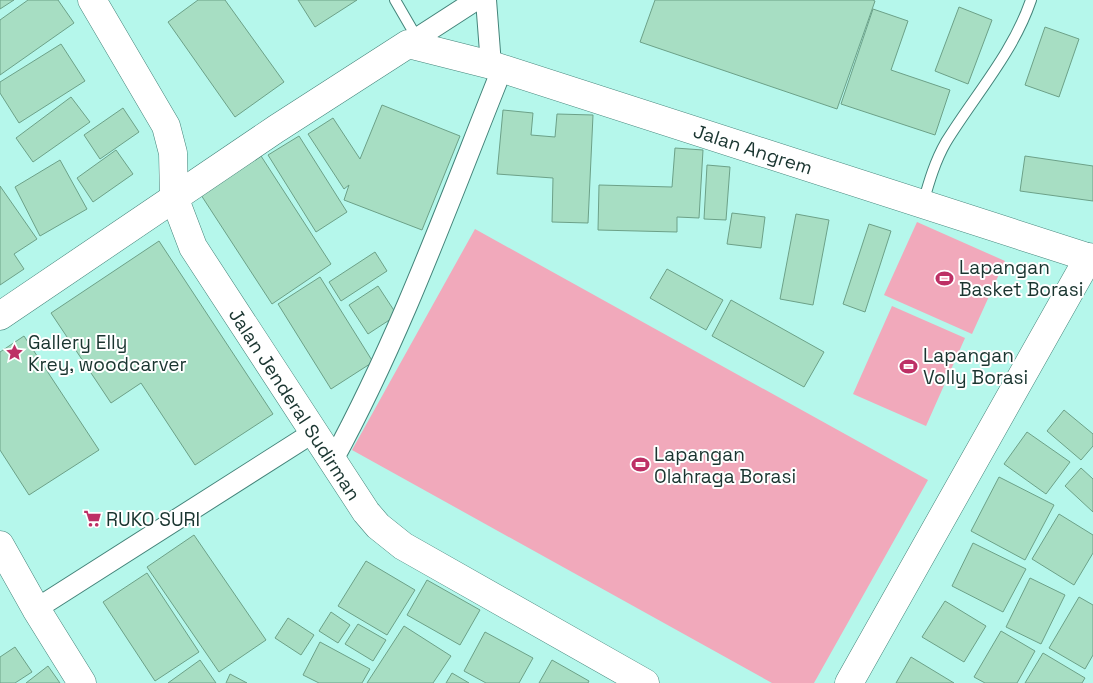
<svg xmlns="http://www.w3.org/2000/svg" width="1093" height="683" viewBox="0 0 1093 683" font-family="'Space Grotesk',sans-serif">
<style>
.green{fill:#f1a9bb}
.building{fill:#a7dec3;stroke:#6ca188}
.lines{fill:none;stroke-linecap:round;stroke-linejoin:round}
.lane-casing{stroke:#44847a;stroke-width:12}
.street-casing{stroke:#44847a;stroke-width:22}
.secondary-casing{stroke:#44847a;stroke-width:29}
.highway-casing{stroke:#44847a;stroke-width:29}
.lane{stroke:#fff;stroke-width:10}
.street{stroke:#fff;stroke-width:20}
.secondary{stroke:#fff;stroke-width:28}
.highway{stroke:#fff;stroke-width:28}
.labels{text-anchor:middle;stroke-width:4;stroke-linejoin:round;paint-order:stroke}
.street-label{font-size:19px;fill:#1a3530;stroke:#fff}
.poi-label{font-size:19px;fill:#1a3530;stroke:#fff;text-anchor:start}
</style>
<rect width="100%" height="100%" fill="#b5f7eb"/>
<path class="green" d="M917 222 1005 261 972 334 884 295Z
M475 229 928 480 814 683H772L352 450Z
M892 306 965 338 926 426 853 394Z"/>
<path class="building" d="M0 0H14L0 9Z
M28 0H58L74 23 0 75V20Z
M198 0H225L284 82 235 117 168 22Z
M298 0H357L315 27Z
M655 0H873L875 1 837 109 640 42Z
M959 7 992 20 968 84 935 71Z
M873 9 908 21 891 70 950 90 935 135 841 104Z
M1045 27 1079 39 1059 97 1025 85Z
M61 44 85 81 19 123 0 93V82Z
M71 97 90 122 33 162 16 138Z
M382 105 460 136 422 230 344 200 349 185 344 189 308 134 333 118 360 159Z
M123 108 139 132 100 159 84 135Z
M503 110 533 113 531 135 555 137 557 114 593 115 588 223 552 222 553 178 497 174Z
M299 136 347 212 316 232 268 155Z
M675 148 703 150 699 218 677 217V232L598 230 599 185 672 187Z
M116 150 133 174 93 202 77 178Z
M261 156 331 264 272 304 201 195Z
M1025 156 1093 166V201L1020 191Z
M60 160 87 209 40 236 15 187Z
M707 165 730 167 726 220 704 219Z
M0 186 37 239 14 254 24 269 0 285Z
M732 213 765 217 761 248 727 244Z
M796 214 829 220 813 305 780 299Z
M869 224 891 231 865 312 843 304Z
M159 241 273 414 195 465 141 383 111 403 51 313Z
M375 252 387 271 341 301 329 282Z
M667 269 723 300 706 330 650 298Z
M320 277 373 362 331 389 278 304Z
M378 286 397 315 368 334 349 305Z
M731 300 824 352 804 387 712 336Z
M24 336 99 450 29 495 0 450V352Z
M1064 410 1093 434V446L1081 460 1047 431Z
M1027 432 1070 462 1046 494 1004 464Z
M1081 468 1093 479V512L1065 486Z
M999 477 1054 505 1025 560 971 531Z
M1059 514 1093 535V553L1074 585 1032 559Z
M194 535 266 640 219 672 147 567Z
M973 543 1026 569 1003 612 952 586Z
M366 561 415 590 387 635 338 606Z
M147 573 199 652 155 681 103 602Z
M1030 578 1065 595 1041 644 1006 627Z
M427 580 480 610 460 645 407 615Z
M1079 597 1093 605V655L1085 669 1049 648Z
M945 601 986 626 964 662 922 637Z
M331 612 350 625 338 643 319 631Z
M288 618 314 635 301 655 275 638Z
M358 624 386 640 373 661 345 644Z
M404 626 451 656 433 683H367Z
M1001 631 1035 651 1017 683H985L974 677Z
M485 632 533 658 519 683H486L464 671Z
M320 642 370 669 362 683H319L303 675Z
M15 647 32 672 15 683H0V657Z
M1043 653 1085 678 1082 683H1025Z
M911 657 954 683H896Z
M200 660 216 683H168Z
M552 660 589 681 588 683H539Z
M48 666 60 683H26Z
M452 673 469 683H446Z
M230 674 247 683H226Z"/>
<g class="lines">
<defs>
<path id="lane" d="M395 0 417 38
M923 203C929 182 935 161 946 142 975 95 1013 53 1031 0"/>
<path id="street" d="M486 0 491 65
M408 44 476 0
M333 460C401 335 449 201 502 69
M36 609 314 432"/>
<path id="secondary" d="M0 316 276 129 408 44 491 65 1093 259
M849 683 1089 257"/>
<path id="highway" d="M92 0 166 126 173 153 174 197 193 247 366 512 378 526 403 546 645 683
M0 545 36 609 82 683"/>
</defs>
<use href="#lane" class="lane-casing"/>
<use href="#street" class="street-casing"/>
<use href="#secondary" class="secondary-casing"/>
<use href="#highway" class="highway-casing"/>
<use href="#lane" class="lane"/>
<use href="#street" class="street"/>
<use href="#secondary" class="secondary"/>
<use href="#highway" class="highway"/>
</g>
<defs>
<symbol id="stadium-bare" viewBox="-9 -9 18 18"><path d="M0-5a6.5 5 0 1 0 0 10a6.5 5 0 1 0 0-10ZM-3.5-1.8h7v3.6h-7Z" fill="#bd3065" stroke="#fff" stroke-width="2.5" paint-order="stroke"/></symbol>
<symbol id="sight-bare" viewBox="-9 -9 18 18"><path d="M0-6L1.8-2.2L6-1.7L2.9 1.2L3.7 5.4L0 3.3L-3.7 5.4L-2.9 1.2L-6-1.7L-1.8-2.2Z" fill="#bd3065" stroke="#fff" stroke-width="2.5" paint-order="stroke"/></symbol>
<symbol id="supermarket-bare" viewBox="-9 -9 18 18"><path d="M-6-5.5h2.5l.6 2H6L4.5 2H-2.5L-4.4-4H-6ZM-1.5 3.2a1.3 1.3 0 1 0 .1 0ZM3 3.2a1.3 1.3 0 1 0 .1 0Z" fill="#bd3065" stroke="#fff" stroke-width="2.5" paint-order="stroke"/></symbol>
</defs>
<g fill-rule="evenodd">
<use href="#stadium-bare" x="932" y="266" width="25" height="25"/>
<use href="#sight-bare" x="2" y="340" width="25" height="25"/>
<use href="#stadium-bare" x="896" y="354" width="25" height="25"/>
<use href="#stadium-bare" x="628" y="452" width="25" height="25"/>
<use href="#supermarket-bare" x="80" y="506" width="25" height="25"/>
</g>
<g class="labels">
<g class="street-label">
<text transform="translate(753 149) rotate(18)" y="7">Jalan Angrem</text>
<text transform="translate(295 404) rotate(57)" y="7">Jalan Jenderal Sudirman</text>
</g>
<g class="poi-label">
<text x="959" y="274">Lapangan<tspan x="959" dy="22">Basket Borasi</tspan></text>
<text x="28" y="349">Gallery Elly<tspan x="28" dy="22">Krey, woodcarver</tspan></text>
<text x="923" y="362">Lapangan<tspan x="923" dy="22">Volly Borasi</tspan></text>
<text x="654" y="461">Lapangan<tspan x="654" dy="22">Olahraga Borasi</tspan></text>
<text x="106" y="526">RUKO SURI</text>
</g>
</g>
</svg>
